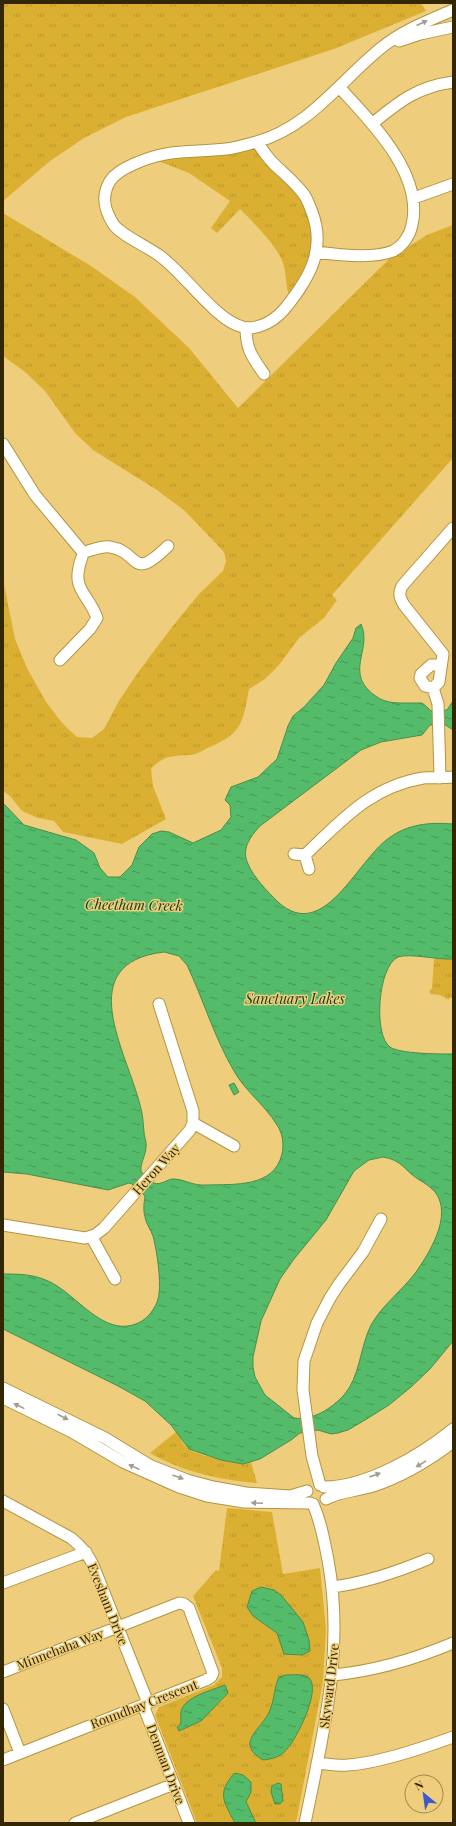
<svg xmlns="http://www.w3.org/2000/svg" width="456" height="1826" viewBox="0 0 456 1826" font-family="'Playfair Display',serif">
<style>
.grass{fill:url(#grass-tufts)}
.water{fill:url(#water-ripples);stroke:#498e4b;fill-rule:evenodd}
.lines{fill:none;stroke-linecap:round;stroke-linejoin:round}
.minor-casing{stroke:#b39442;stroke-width:13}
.minor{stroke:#fff;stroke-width:11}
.oneway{fill:#a39d8e}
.labels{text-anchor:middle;stroke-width:3;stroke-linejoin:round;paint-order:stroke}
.street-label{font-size:13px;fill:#332603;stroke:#eece7c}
.water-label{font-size:14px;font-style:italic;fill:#103a1a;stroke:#eece7c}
</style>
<defs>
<pattern id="grass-tufts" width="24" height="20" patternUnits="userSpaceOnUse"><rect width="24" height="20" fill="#dbb032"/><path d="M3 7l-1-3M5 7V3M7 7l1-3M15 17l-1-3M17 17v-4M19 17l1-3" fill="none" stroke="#bc972b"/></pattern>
<pattern id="water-ripples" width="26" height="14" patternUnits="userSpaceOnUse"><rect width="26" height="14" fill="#53bb6a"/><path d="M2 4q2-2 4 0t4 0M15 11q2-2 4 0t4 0" fill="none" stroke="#459855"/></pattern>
</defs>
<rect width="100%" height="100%" fill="#eece7c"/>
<path class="grass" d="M3 3H421L426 11 334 49 126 117 84 138 50 161 3 201Z
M263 141 274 159 321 224 322 252 317 269 305 293 295 306C284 293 288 278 283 263 278 247 252 221 240 209L217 233 211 228 230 201 189 173 158 161 180 151Z
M3 213 91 266 135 297 189 348 238 408 389 259 427 235 453 225V458L332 595 337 600 324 618 299 638 279 665 265 679 249 689C243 721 243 733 210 747 204 749 197 755 190 755 174 756 163 755 151 769L153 786 166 819 122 844 63 832 54 821 38 818 22 811 10 796 3 791V579L15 639 27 668 46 702 63 724 77 737 92 738 104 729 120 699 139 671 172 627 199 594 223 571 226 561 224 552 185 511 157 490 93 450 75 433 45 391 25 372 3 356Z
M434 959H452L453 998H449V1000L440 995 431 994 429 992 432 988Z
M177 1431C180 1436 182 1443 186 1447 195 1456 239 1464 251 1462L257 1483C220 1480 183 1472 150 1453Z
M227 1508 272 1512 283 1574 320 1568 326 1629 323 1682 296 1823H197L155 1715 159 1707 214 1685 222 1677V1668L193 1596 216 1570 219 1571Z"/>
<path class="water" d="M361 624C373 650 342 674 377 697 387 704 400 703 413 703 415 703 420 703 422 703 425 705 429 709 431 711L447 710 453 701V730L444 724 430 725 422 735 381 742 361 750 260 826C250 837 241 849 248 864 254 878 267 891 278 902 324 944 357 860 389 838 408 824 430 822 453 824V959C438 960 410 953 398 957 378 966 373 1035 390 1047 400 1054 439 1054 453 1054V1341L430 1369 411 1387 389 1405 365 1420 348 1430 338 1433 331 1434 318 1430 300 1433 291 1440 260 1459 243 1464 221 1460 189 1449 171 1425 145 1401 118 1386 3 1329V1274C18 1274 33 1274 48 1281 78 1294 105 1342 142 1321 151 1315 158 1304 159 1294 161 1279 157 1251 153 1236 151 1230 146 1224 145 1217 143 1210 144 1203 145 1196L132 1184 129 1183 108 1190 27 1174 3 1172V803L24 825 76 840 94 853 100 868 108 877H120L132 865 139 847 152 834 161 831 169 832 193 843 221 830 231 817 230 805 225 800 231 787 258 777 277 759 288 726 293 716 304 707 324 685 336 663 353 638 356 628ZM164 952 179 956 187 965C203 999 215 1039 234 1071 245 1091 265 1105 277 1125 283 1134 284 1144 282 1154 274 1188 234 1184 207 1185 193 1186 186 1180 175 1179 168 1178 161 1186 154 1183 150 1181 144 1175 141 1171 140 1163 146 1155 146 1147 147 1142 144 1137 144 1132 143 1123 143 1114 140 1105 127 1052 71 963 164 952ZM383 1157C402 1160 404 1170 418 1179 424 1183 430 1186 435 1192 453 1215 430 1252 416 1272 402 1291 383 1304 371 1325 360 1347 360 1377 344 1395 332 1408 313 1421 294 1418L265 1395 255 1377 253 1367V1357L261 1321 280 1279 294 1259 326 1220 354 1171 369 1160Z
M234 1083 239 1092 234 1095 229 1085Z
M261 1587 274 1590 281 1595 303 1622 309 1640 310 1651 302 1655 284 1654 277 1633 253 1616 247 1607 252 1591Z
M286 1675C293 1675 305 1673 310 1679 320 1692 297 1738 287 1749 281 1757 272 1759 263 1760 233 1742 263 1729 270 1710 275 1698 274 1687 279 1677Z
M225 1685 228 1693 201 1721 179 1731 177 1727 180 1725C182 1720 180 1717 181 1712 183 1697 213 1690 225 1685Z
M235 1773 243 1775 251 1782V1792L246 1802 256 1823H235C224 1802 216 1793 235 1773Z
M278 1783 281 1784 283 1801 280 1804H275L271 1792 272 1786Z"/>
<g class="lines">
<defs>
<path id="minor" d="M399 41 420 34 453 27
M373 123C400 101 417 87 453 82
M257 142C262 149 267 157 273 163 284 174 296 183 305 196 308 201 310 207 312 212 326 249 310 277 287 306 278 318 260 331 243 327 216 321 185 274 160 256 148 247 121 235 114 225 104 210 101 196 110 181 115 173 125 168 134 164 169 148 191 153 226 149 236 148 246 145 256 142 309 128 341 80 381 48 403 30 428 21 453 10
M414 198 453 184
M317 252C338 255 374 259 393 251 403 246 410 235 412 225 424 174 371 122 340 88
M246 328C246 349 252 357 264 374
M3 444 35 495 81 550
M88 551C95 549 103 546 110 547 141 552 130 583 168 546
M443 654 404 605C400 598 398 594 402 586L453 528
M60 660 90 629 97 618C87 591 70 590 82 557
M440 668 438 665H431L421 674 420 678 425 686 433 688 439 682 443 654
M433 688 438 704 440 778
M294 854 305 855 309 869
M305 855C342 820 370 787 423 778 432 777 443 778 453 777
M193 1123 234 1146
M3 1225 85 1238 95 1235 104 1228 190 1130 193 1123V1111L159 1004
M91 1236 115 1279
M3 1388 105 1438 151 1466 187 1480 213 1487 246 1493 290 1496 307 1491
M3 1398 72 1432 123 1462 179 1487 207 1496 244 1502 310 1503
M320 1485 312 1456 303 1390 304 1361 317 1323 330 1298 339 1284 363 1252 381 1219
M324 1487C367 1487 421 1455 453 1429
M326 1499C341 1491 357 1491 373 1486 403 1476 428 1461 453 1442
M3 1501 71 1538C81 1546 88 1554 93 1565L148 1703
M3 1583 86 1552
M332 1587C365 1583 397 1572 428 1559
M3 1672 179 1603 184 1604 189 1608 213 1673 211 1677 206 1680 3 1760
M333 1675C374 1671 415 1659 453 1643
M143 1705 189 1823
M3 1709 20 1753
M317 1763C328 1764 338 1766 348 1765 379 1763 423 1748 453 1737
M75 1823 174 1784
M305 1823C323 1733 345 1652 328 1560 324 1540 321 1522 313 1504"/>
</defs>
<use href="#minor" class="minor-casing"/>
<use href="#minor" class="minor"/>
</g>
<defs><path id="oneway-solid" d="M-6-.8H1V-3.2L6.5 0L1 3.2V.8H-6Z"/></defs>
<g class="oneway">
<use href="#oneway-solid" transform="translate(422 23) rotate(-25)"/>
<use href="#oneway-solid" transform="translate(19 1406) rotate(-154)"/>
<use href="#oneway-solid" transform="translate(63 1417) rotate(27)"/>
<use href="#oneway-solid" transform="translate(421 1464) rotate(149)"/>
<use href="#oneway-solid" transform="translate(134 1467) rotate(-155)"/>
<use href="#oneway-solid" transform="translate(375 1475) rotate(-20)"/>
<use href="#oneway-solid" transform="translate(178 1477) rotate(20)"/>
<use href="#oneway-solid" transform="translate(257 1503) rotate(-177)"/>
</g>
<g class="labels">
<g class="street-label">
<text transform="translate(156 1169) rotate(-48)" y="5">Heron Way</text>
<text transform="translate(108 1604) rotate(68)" y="5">Evesham Drive</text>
<text transform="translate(60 1649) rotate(-21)" y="5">Minnehaha Way</text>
<text transform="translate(329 1686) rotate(-83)" y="5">Skyward Drive</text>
<text transform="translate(144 1704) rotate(-21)" y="5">Roundhay Crescent</text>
<text transform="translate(166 1764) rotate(69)" y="5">Denman Drive</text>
</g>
<g class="water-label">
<text transform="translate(134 905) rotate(1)" y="5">Cheetham Creek</text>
<text x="295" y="1004">Sanctuary Lakes</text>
</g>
</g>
<rect width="456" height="1826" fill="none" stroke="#332603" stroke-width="8"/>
<g transform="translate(424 1794) rotate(331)"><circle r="19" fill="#eece7c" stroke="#a38b4c"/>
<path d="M0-3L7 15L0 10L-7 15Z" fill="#3d5acc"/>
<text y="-6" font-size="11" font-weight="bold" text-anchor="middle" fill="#332603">N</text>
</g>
</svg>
